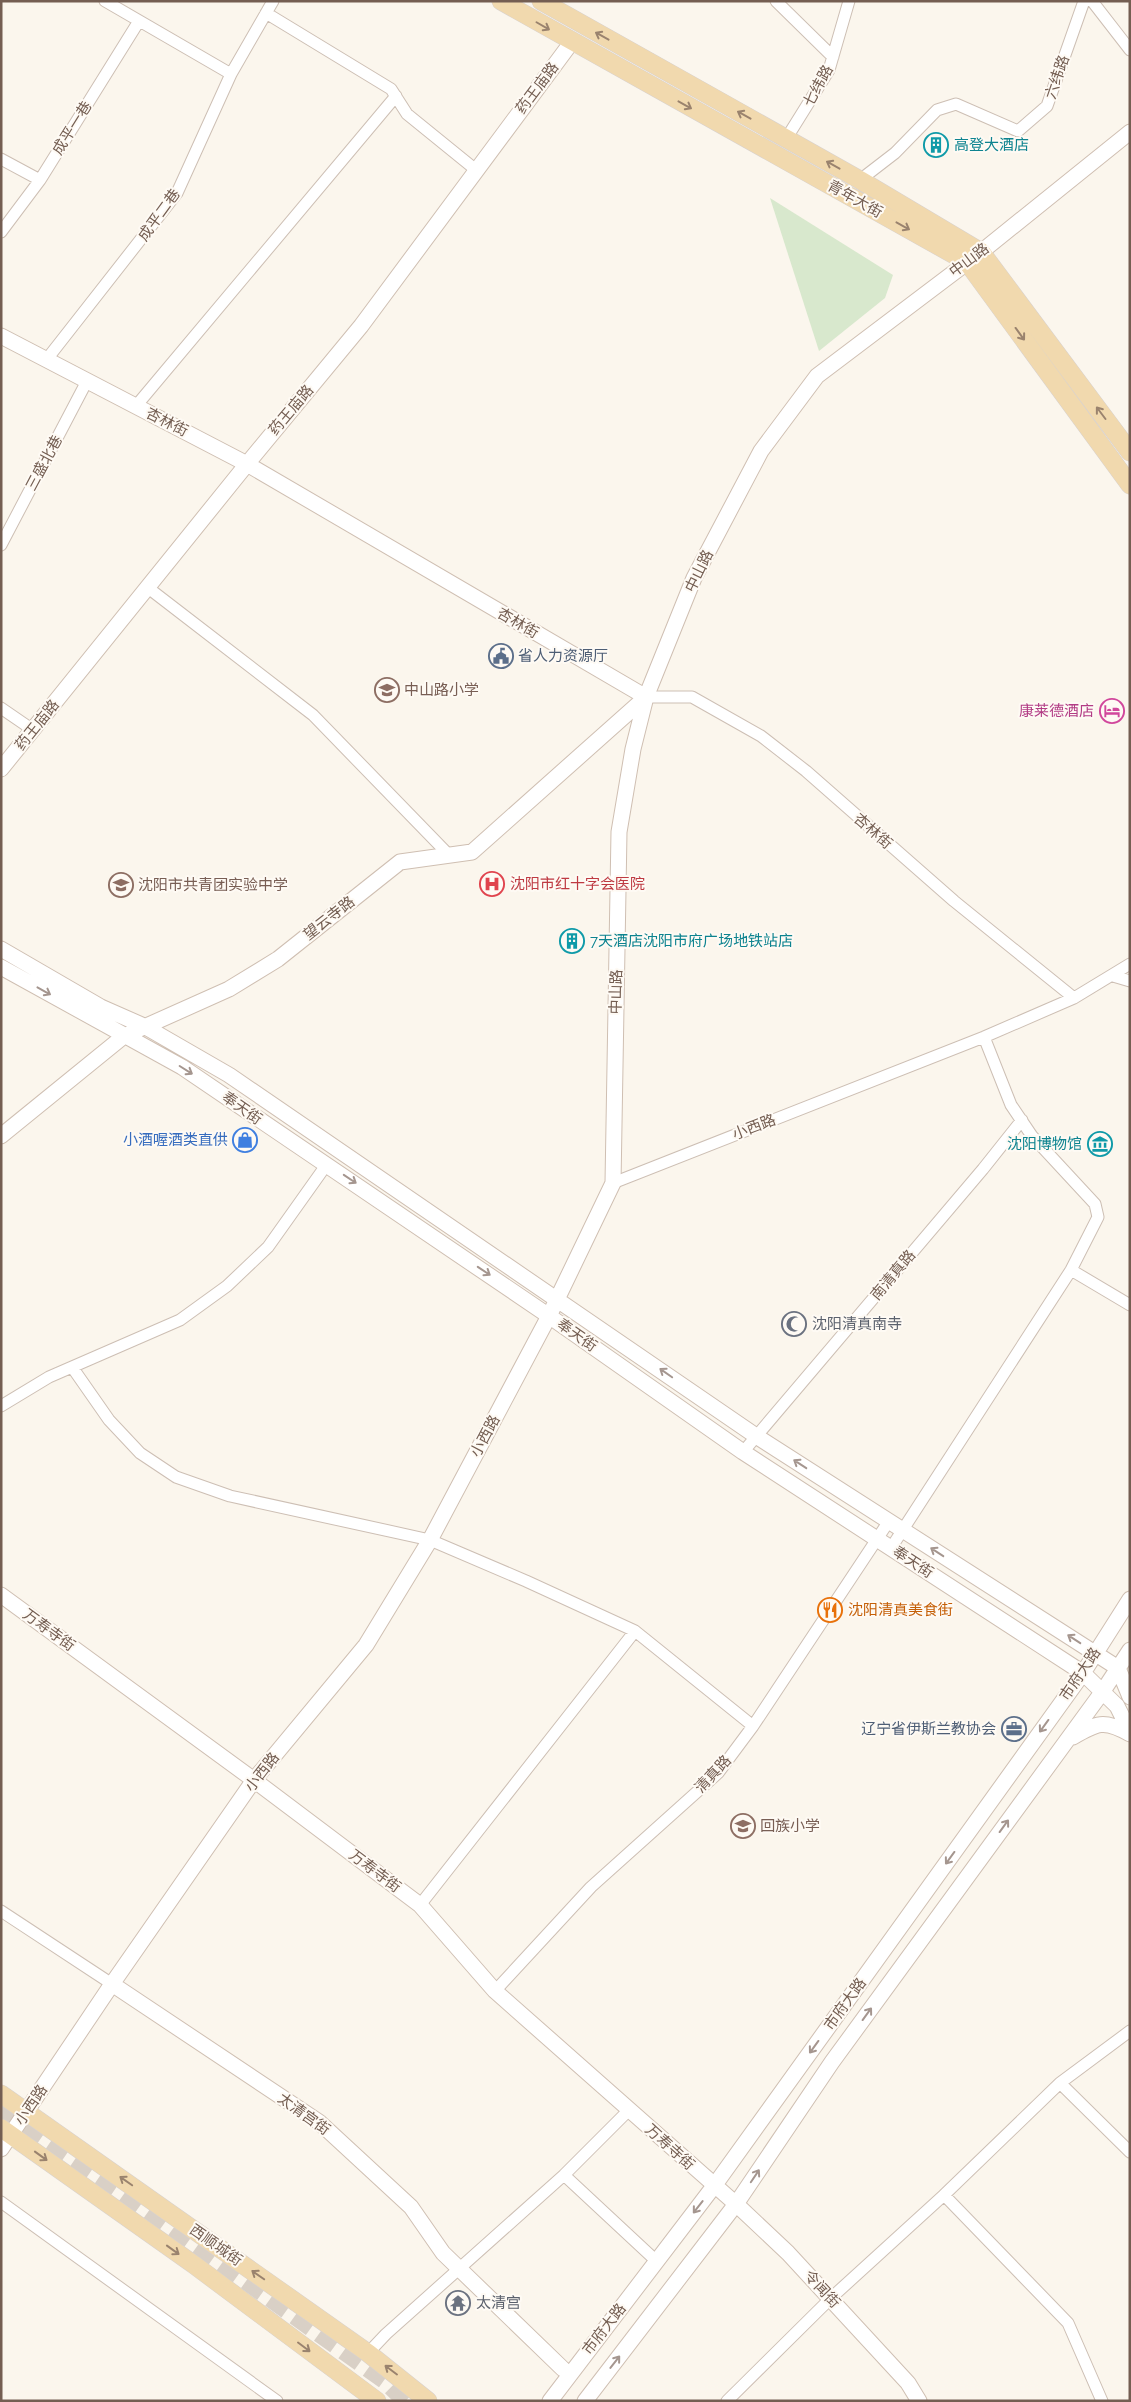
<svg xmlns="http://www.w3.org/2000/svg" width="1131" height="2402" viewBox="0 0 1131 2402" font-family="Raleway,'Noto Sans SC',sans-serif">
<style>
.green{fill:#d8e8cd}
.lines{fill:none;stroke-linecap:round;stroke-linejoin:round}
.highway-tunnel{stroke:#d9d0c6;stroke-width:20;stroke-dasharray:20 10;stroke-linecap:butt}
.street-casing{stroke:#cdbfb4;stroke-width:13}
.secondary-casing{stroke:#cfbfb2;stroke-width:17}
.primary-casing{stroke:#d8d2cf;stroke-width:19}
.street{stroke:#fff;stroke-width:11}
.secondary{stroke:#fff;stroke-width:15}
.primary{stroke:#f1d9ae;stroke-width:18}
.oneway{stroke:#9a836e}
.oneway2{stroke:#a5968f}
.labels{text-anchor:middle;stroke-width:4;stroke-linejoin:round;paint-order:stroke}
.street-label{font-size:15px;fill:#745e52;stroke:#fefaf4}
.culture-label{font-size:15px;fill:#0d838f;stroke:#fefaf4;text-anchor:start}
.service-label{font-size:15px;fill:#4e5e75;stroke:#fefaf4;text-anchor:start}
.education-label{font-size:15px;fill:#785e54;stroke:#fefaf4;text-anchor:start}
.hotel-label{font-size:15px;fill:#b23c85;stroke:#fefaf4;text-anchor:end}
.health-label{font-size:15px;fill:#be3a42;stroke:#fefaf4;text-anchor:start}
.shop-label{font-size:15px;fill:#366cbe;stroke:#fefaf4;text-anchor:end}
.worship-label{font-size:15px;fill:#5b616d;stroke:#fefaf4;text-anchor:start}
.food-label{font-size:15px;fill:#c56008;stroke:#fefaf4;text-anchor:start}
</style>
<rect width="100%" height="100%" fill="#fbf6ed"/>
<path class="green" d="M770 198 893 275 885 298 819 351Z"/>
<g class="lines">
<path class="highway-tunnel" d="M1 2108 118 2188 386 2380 407 2401"/>
<defs>
<path id="street" d="M105 1 231 74
M776 1 833 57
M1092 1 1130 50
M266 13 391 89 407 114 476 170
M786 139 829 70 849 1
M1 159 40 180
M860 180 895 153 937 110 956 104 1018 131 1047 106 1084 1
M1 232 40 180 139 21
M47 359 177 193 231 74 273 1
M136 406 396 96
M1 545 87 381
M147 587 313 715 449 855
M646 697H692L761 736 806 771 954 901 1074 998
M1 708 33 730
M1113 976 1130 981
M613 1183 984 1037 1074 998 1130 964
M1071 1270 1130 1305
M72 1367 109 1420 140 1453 176 1477 230 1496 430 1540 526 1581 635 1631 753 1726
M1 1406 49 1377 180 1320 227 1286 268 1247 327 1164
M743 1452 983 1169 1022 1120
M891 1548 1071 1270 1098 1217 1095 1204 1032 1136 1011 1105 984 1037
M420 1905 635 1631
M1 1911 112 1984
M495 1991 591 1887 718 1773 753 1726 889 1521
M1060 2083 1130 2152
M564 2175 651 2256
M944 2195 1068 2323 1102 2401
M1 2202 277 2401
M368 2353 386 2334 564 2175 629 2110
M727 2401 831 2298 944 2195 1060 2083 1130 2031"/>
<path id="secondary" d="M1 336 247 464 646 697 472 852 400 862 278 959 229 989 124 1036 1 1136
M1 769 247 464 361 326 571 43
M1 949 101 1007 144 1026 229 1075 756 1436 1118 1668 1130 1697
M1 967 182 1067 549 1316 743 1452 1083 1673 1117 1706 1130 1732
M1 1595 254 1780 420 1905 495 1991 736 2204 788 2253 908 2383 919 2401
M1073 1737C1097 1723 1104 1719 1130 1734
M112 1984 319 2122 411 2207 443 2253 563 2369
M1 2149 112 1984 254 1780 366 1645 430 1540 549 1316 613 1183 619 832 633 749 646 697 694 578 761 451 817 376 981 252 1130 132
M550 2401 714 2186 1083 1673 1130 1599
M585 2401 736 2204 832 2062 1103 1691 1130 1650"/>
<path id="primary" d="M501 1 967 262 1130 485
M541 1 860 180 981 252 1130 452
M1 2094 368 2353 428 2401
M1 2128 193 2264 377 2401"/>
</defs>
<use href="#street" class="street-casing"/>
<use href="#secondary" class="secondary-casing"/>
<use href="#primary" class="primary-casing"/>
<use href="#street" class="street"/>
<use href="#secondary" class="secondary"/>
<use href="#primary" class="primary"/>
</g>
<defs><path id="oneway-shaft" d="M-6 0H5M1.5-3L5.5 0L1.5 3" fill="none" stroke-width="1.6" stroke-linecap="round" stroke-linejoin="round" transform="scale(1.25)"/></defs>
<g class="oneway">
<use href="#oneway-shaft" transform="translate(543 26) rotate(30)"/>
<use href="#oneway-shaft" transform="translate(602 36) rotate(-151)"/>
<use href="#oneway-shaft" transform="translate(685 105) rotate(29)"/>
<use href="#oneway-shaft" transform="translate(744 115) rotate(-151)"/>
<use href="#oneway-shaft" transform="translate(833 165) rotate(-151)"/>
<use href="#oneway-shaft" transform="translate(903 226) rotate(29)"/>
<use href="#oneway-shaft" transform="translate(1020 334) rotate(54)"/>
<use href="#oneway-shaft" transform="translate(1101 413) rotate(-127)"/>
<use href="#oneway-shaft" transform="translate(41 2156) rotate(36)"/>
<use href="#oneway-shaft" transform="translate(126 2181) rotate(-145)"/>
<use href="#oneway-shaft" transform="translate(173 2250) rotate(36)"/>
<use href="#oneway-shaft" transform="translate(258 2275) rotate(-145)"/>
<use href="#oneway-shaft" transform="translate(304 2347) rotate(37)"/>
<use href="#oneway-shaft" transform="translate(391 2370) rotate(-143)"/>
</g>
<g class="oneway2">
<use href="#oneway-shaft" transform="translate(44 991) rotate(29)"/>
<use href="#oneway-shaft" transform="translate(186 1070) rotate(32)"/>
<use href="#oneway-shaft" transform="translate(350 1179) rotate(34)"/>
<use href="#oneway-shaft" transform="translate(484 1271) rotate(34)"/>
<use href="#oneway-shaft" transform="translate(666 1373) rotate(-145)"/>
<use href="#oneway-shaft" transform="translate(800 1464) rotate(-147)"/>
<use href="#oneway-shaft" transform="translate(937 1552) rotate(-147)"/>
<use href="#oneway-shaft" transform="translate(1074 1639) rotate(-147)"/>
<use href="#oneway-shaft" transform="translate(1044 1726) rotate(126)"/>
<use href="#oneway-shaft" transform="translate(1004 1826) rotate(-54)"/>
<use href="#oneway-shaft" transform="translate(950 1858) rotate(126)"/>
<use href="#oneway-shaft" transform="translate(867 2014) rotate(-54)"/>
<use href="#oneway-shaft" transform="translate(814 2047) rotate(126)"/>
<use href="#oneway-shaft" transform="translate(755 2176) rotate(-56)"/>
<use href="#oneway-shaft" transform="translate(698 2207) rotate(128)"/>
<use href="#oneway-shaft" transform="translate(615 2362) rotate(-52)"/>
</g>
<defs>
<symbol id="building-ring" viewBox="-11 -11 22 22"><circle r="9.5" fill="#fefaf4" stroke="#0f9aa8" stroke-width="1.5"/><path d="M-4-6H4V6H1V3H-1V6H-4ZM-2.5-4.3h1.7v1.8h-1.7ZM.8-4.3h1.7v1.8H.8ZM-2.5-1h1.7V.8h-1.7ZM.8-1h1.7V.8H.8Z" fill="#0f9aa8"/></symbol>
<symbol id="civic-ring" viewBox="-11 -11 22 22"><circle r="9.5" fill="#fefaf4" stroke="#5c6f8a" stroke-width="1.5"/><path d="M-.6-6.5H3V-4.5H.6V-3L4-1V1h2V6H-6V1h2V-1L-.6-3ZM-1.2 2.5V6h2.4V2.5Z" fill="#5c6f8a"/></symbol>
<symbol id="school-ring" viewBox="-11 -11 22 22"><circle r="9.5" fill="#fefaf4" stroke="#8d6e63" stroke-width="1.5"/><path d="M0-5L7-2L0 1L-7-2ZM-4 1L0 2.5L4 1V4Q0 6-4 4Z" fill="#8d6e63"/></symbol>
<symbol id="hotel-ring" viewBox="-11 -11 22 22"><circle r="9.5" fill="#fefaf4" stroke="#d1479c" stroke-width="1.5"/><path d="M-6-4.5h1.5V1H6V5H4.5V3h-9V5H-6ZM-4 0a1.8 1.8 0 1 1 3.6 0ZM.5 0V-2.5h3Q6-2.5 6 0Z" fill="#d1479c"/></symbol>
<symbol id="hospital-ring" viewBox="-11 -11 22 22"><circle r="9.5" fill="#fefaf4" stroke="#e0444e" stroke-width="1.5"/><path d="M-5-5h3v3.5h4V-5h3V5h-3V1.5h-4V5h-3Z" fill="#e0444e"/></symbol>
<symbol id="shop-ring" viewBox="-11 -11 22 22"><circle r="9.5" fill="#fefaf4" stroke="#3f7fe0" stroke-width="1.5"/><path d="M-5-2.5h2.3a2.7 3.5 0 0 1 5.4 0H5L5.5 6h-11ZM-1.5-2.5h3a1.5 2.3 0 0 0-3 0Z" fill="#3f7fe0"/></symbol>
<symbol id="museum-ring" viewBox="-11 -11 22 22"><circle r="9.5" fill="#fefaf4" stroke="#0f9aa8" stroke-width="1.5"/><path d="M0-6L6-3V-2H-6V-3ZM-5-1h2V3h-2ZM-1-1h2V3h-2ZM3-1h2V3H3ZM-6 4H6V6H-6Z" fill="#0f9aa8"/></symbol>
<symbol id="mosque-ring" viewBox="-11 -11 22 22"><circle r="9.5" fill="#fefaf4" stroke="#6b7280" stroke-width="1.5"/><path d="M3.5-4.9A6 6 0 1 0 3.5 4.9A5 5 0 1 1 3.5-4.9Z" fill="#6b7280"/></symbol>
<symbol id="restaurant-ring" viewBox="-11 -11 22 22"><circle r="9.5" fill="#fefaf4" stroke="#e8710a" stroke-width="1.5"/><path d="M-5-6h1v4h1v-4h1v4h1v-4h1v5L-1.5 .5V6h-2V.5L-5-1ZM5-6V6H3V1.5H1.5Q1.5-4 5-6Z" fill="#e8710a"/></symbol>
<symbol id="office-ring" viewBox="-11 -11 22 22"><circle r="9.5" fill="#fefaf4" stroke="#5c6f8a" stroke-width="1.5"/><path d="M-6-3h4V-5.5h4V-3h4V5H-6ZM-1-4.5V-3h2v-1.5ZM-6 0V1H6V0Z" fill="#5c6f8a"/></symbol>
<symbol id="temple-ring" viewBox="-11 -11 22 22"><circle r="9.5" fill="#fefaf4" stroke="#6b7280" stroke-width="1.5"/><path d="M0-6L5-2H3V0L6.5 2.5H4V6H1.5V3h-3V6H-4V2.5H-6.5L-3 0V-2H-5Z" fill="#6b7280"/></symbol>
</defs>
<g fill-rule="evenodd">
<use href="#building-ring" x="922" y="131" width="28" height="28"/>
<use href="#civic-ring" x="487" y="642" width="28" height="28"/>
<use href="#school-ring" x="373" y="676" width="28" height="28"/>
<use href="#hotel-ring" x="1098" y="697" width="28" height="28"/>
<use href="#hospital-ring" x="478" y="870" width="28" height="28"/>
<use href="#school-ring" x="107" y="871" width="28" height="28"/>
<use href="#building-ring" x="558" y="927" width="28" height="28"/>
<use href="#shop-ring" x="231" y="1126" width="28" height="28"/>
<use href="#museum-ring" x="1086" y="1130" width="28" height="28"/>
<use href="#mosque-ring" x="780" y="1310" width="28" height="28"/>
<use href="#restaurant-ring" x="816" y="1596" width="28" height="28"/>
<use href="#office-ring" x="1000" y="1715" width="28" height="28"/>
<use href="#school-ring" x="729" y="1812" width="28" height="28"/>
<use href="#temple-ring" x="444" y="2289" width="28" height="28"/>
</g>
<g class="labels">
<g class="street-label">
<text transform="translate(1057 77) rotate(-71)" y="5">六纬路</text>
<text transform="translate(818 86) rotate(-61)" y="5">七纬路</text>
<text transform="translate(537 88) rotate(-53)" y="5">药王庙路</text>
<text transform="translate(72 128) rotate(-58)" y="5">成平一巷</text>
<text transform="translate(855 199) rotate(29)" y="5">青年大街</text>
<text transform="translate(159 215) rotate(-54)" y="5">成平二巷</text>
<text transform="translate(969 260) rotate(-37)" y="5">中山路</text>
<text transform="translate(291 410) rotate(-50)" y="5">药王庙路</text>
<text transform="translate(167 422) rotate(27)" y="5">杏林街</text>
<text transform="translate(44 463) rotate(-62)" y="5">三盛北巷</text>
<text transform="translate(699 571) rotate(-64)" y="5">中山路</text>
<text transform="translate(518 623) rotate(30)" y="5">杏林街</text>
<text transform="translate(37 725) rotate(-51)" y="5">药王庙路</text>
<text transform="translate(873 831) rotate(41)" y="5">杏林街</text>
<text transform="translate(329 918) rotate(-38)" y="5">望云寺路</text>
<text transform="translate(616 992) rotate(-89)" y="5">中山路</text>
<text transform="translate(242 1108) rotate(35)" y="5">奉天街</text>
<text transform="translate(754 1127) rotate(-21)" y="5">小西路</text>
<text transform="translate(893 1275) rotate(-50)" y="5">南清真路</text>
<text transform="translate(577 1335) rotate(35)" y="5">奉天街</text>
<text transform="translate(485 1436) rotate(-62)" y="5">小西路</text>
<text transform="translate(913 1562) rotate(33)" y="5">奉天街</text>
<text transform="translate(49 1630) rotate(36)" y="5">万寿寺街</text>
<text transform="translate(1080 1674) rotate(-56)" y="5">市府大路</text>
<text transform="translate(262 1772) rotate(-52)" y="5">小西路</text>
<text transform="translate(713 1774) rotate(-47)" y="5">清真路</text>
<text transform="translate(375 1871) rotate(37)" y="5">万寿寺街</text>
<text transform="translate(845 2004) rotate(-54)" y="5">市府大路</text>
<text transform="translate(31 2105) rotate(-56)" y="5">小西路</text>
<text transform="translate(304 2114) rotate(36)" y="5">太清宫街</text>
<text transform="translate(670 2147) rotate(42)" y="5">万寿寺街</text>
<text transform="translate(216 2245) rotate(35)" y="5">西顺城街</text>
<text transform="translate(822 2289) rotate(47)" y="5">令闻街</text>
<text transform="translate(604 2329) rotate(-52)" y="5">市府大路</text>
</g>
<g class="culture-label">
<text x="954" y="150">高登大酒店</text>
<text x="590" y="946">7天酒店沈阳市府广场地铁站店</text>
<text x="1082" y="1149" text-anchor="end">沈阳博物馆</text>
</g>
<g class="service-label">
<text x="518" y="661">省人力资源厅</text>
<text x="996" y="1734" text-anchor="end">辽宁省伊斯兰教协会</text>
</g>
<g class="education-label">
<text x="404" y="695">中山路小学</text>
<text x="138" y="890">沈阳市共青团实验中学</text>
<text x="760" y="1831">回族小学</text>
</g>
<g class="hotel-label">
<text x="1094" y="716">康莱德酒店</text>
</g>
<g class="health-label">
<text x="510" y="889">沈阳市红十字会医院</text>
</g>
<g class="shop-label">
<text x="228" y="1145">小酒喔酒类直供</text>
</g>
<g class="worship-label">
<text x="812" y="1329">沈阳清真南寺</text>
<text x="476" y="2308">太清宫</text>
</g>
<g class="food-label">
<text x="848" y="1615">沈阳清真美食街</text>
</g>
</g>
<rect width="1131" height="2402" fill="none" stroke="#745e52" stroke-width="5"/>
</svg>
